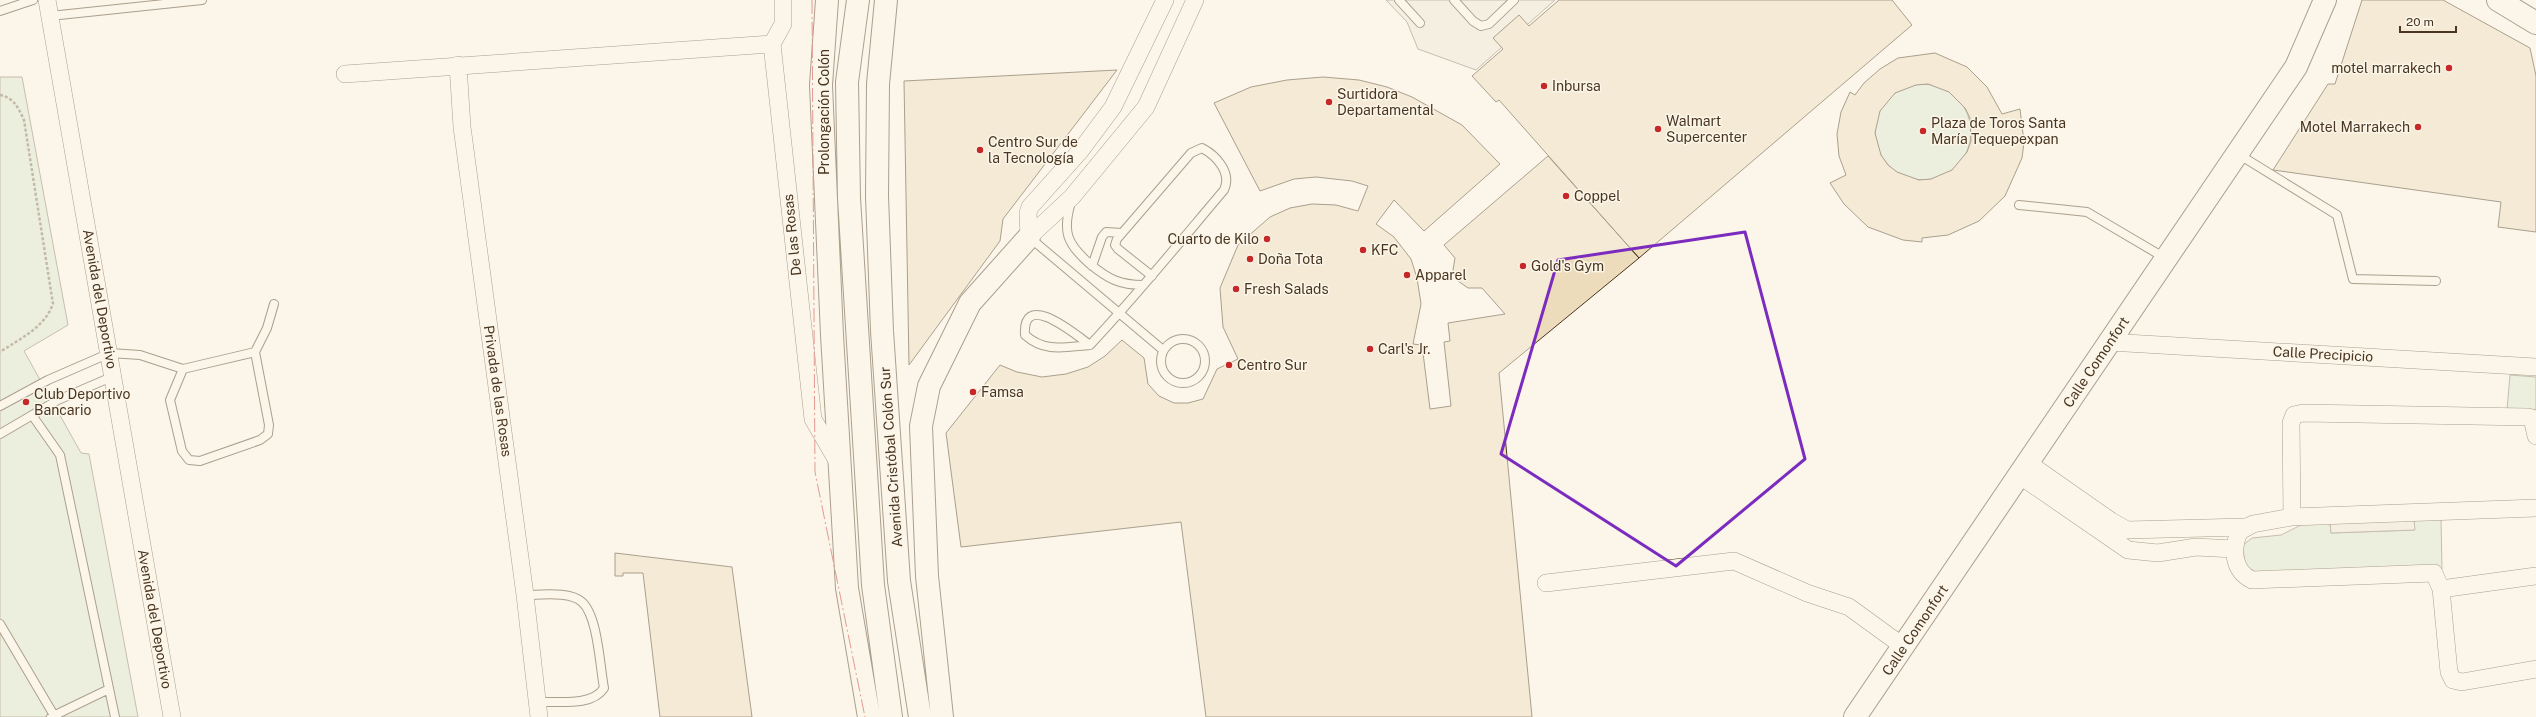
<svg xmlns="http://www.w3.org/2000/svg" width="2536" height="717" viewBox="0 0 2536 717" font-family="'Public Sans',sans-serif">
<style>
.green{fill:#dce7d0;stroke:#887966}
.parking{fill:#ede7d9;stroke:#887966}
.building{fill:#ecdcbc;stroke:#4a3520;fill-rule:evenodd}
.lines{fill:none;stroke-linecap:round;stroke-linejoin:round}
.lane-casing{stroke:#4a3520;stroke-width:10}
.street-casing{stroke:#4a3520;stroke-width:18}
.secondary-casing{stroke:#4a3520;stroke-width:24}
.primary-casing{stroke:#4a3520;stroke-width:24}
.path{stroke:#7f6f5c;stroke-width:2.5;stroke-dasharray:3 2;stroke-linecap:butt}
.lane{stroke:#fbf6e9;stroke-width:8}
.street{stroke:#fbf6e9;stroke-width:17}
.secondary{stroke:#fbf6e9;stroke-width:22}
.primary{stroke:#fbf6e9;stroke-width:22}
.power{stroke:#c62828;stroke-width:1;stroke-dasharray:14 3 2 3;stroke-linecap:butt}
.marked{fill:none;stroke:#7b2cbf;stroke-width:3;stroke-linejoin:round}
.poi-dot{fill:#c62828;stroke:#fbf6e9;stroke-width:1.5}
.labels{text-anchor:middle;stroke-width:3;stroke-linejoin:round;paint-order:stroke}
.poi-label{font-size:14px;fill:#4a3520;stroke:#fbf6e9;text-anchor:start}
.street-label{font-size:14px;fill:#4a3520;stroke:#fbf6e9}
</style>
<rect width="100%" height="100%" fill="#fbf6e9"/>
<path class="green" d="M0 77H22L68 325 24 351 81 453 89 454 138 717H0Z
M1875 132a48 48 0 1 1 96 0a48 48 0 1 1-96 0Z
M2510 375 2536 377V410H2507Z
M2441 519 2442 569 2254 575 2245 568 2243 545 2252 538 2281 535 2303 524 2330 523 2331 533 2414 530V520Z"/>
<path class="parking" d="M1386 0H1555L1476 70 1418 49 1407 22Z
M2414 520 2415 530 2331 533 2330 523Z"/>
<path class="building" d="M1559 0H1892L1912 25 1639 258 1499 100 1496 102 1472 76 1503 49 1493 38 1519 15 1529 26Z
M2362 0H2443L2530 48 2536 76V232L2498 227 2501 202 2273 170 2328 84H2335Z
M1935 53 1967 67 1987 87 2002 114 2020 109 2024 142 2022 158 2005 196 1979 221 1948 235 1922 238V242L1903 240 1868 227 1844 204 1830 183 1846 175 1839 156 1837 134 1841 112 1850 92 1855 95 1864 83 1880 69 1898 58ZM1928 84 1949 92 1965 108 1970 118 1971 141 1967 152 1952 170 1931 179 1919 180 1897 172 1888 165 1881 155 1875 133 1880 111 1895 93 1916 85Z
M1117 70 1003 219 1000 241 909 365 904 81Z
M1323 77 1359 80 1387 87 1412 97 1462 125 1500 164 1424 231 1394 200 1376 224 1394 237 1411 259 1417 278 1421 304 1413 344 1422 345 1430 409 1451 406 1444 342 1450 341 1448 323 1505 314 1482 288H1468L1458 281 1453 270 1455 258 1444 245 1548 156 1639 258 1499 373 1532 717H1206L1181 522 961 547 946 433 1000 365 1017 372 1042 377 1066 374 1088 367 1105 356 1122 340 1144 358 1148 384 1159 396 1174 403H1188L1203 399 1217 369 1238 359 1223 327 1220 288 1238 245 1270 217 1290 208 1312 204 1336 205 1358 211 1368 186 1352 181 1316 177 1294 179 1260 191 1214 103 1251 87 1287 80Z
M615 553 732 567 752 717H660L643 573H623V576H615Z"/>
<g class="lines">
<defs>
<path id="lane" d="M1399 0 1420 23
M1454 0 1473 21 1481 26 1489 24 1514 0
M0 11 33 0
M50 16 202 0
M2238 154 2337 215 2353 279 2436 281
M1071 202C1062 232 1067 244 1090 264 1108 279 1120 285 1143 285
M2019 205 2087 212 2165 258
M1029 237 1163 350
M1092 266 1102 237 1106 232 1122 233
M1161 361a22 22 0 1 1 44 0a22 22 0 1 1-44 0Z
M1090 345C1076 335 1022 289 1025 335 1045 353 1065 347 1090 345 1137 295 1180 242 1224 190 1232 173 1217 156 1202 148L1191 153 1117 239 1115 245 1118 249 1152 276
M183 369 170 400 182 451 189 460 200 461 260 440 268 434 269 425 255 352 267 328 274 304
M0 406 48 380 110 353 140 355 183 369 255 352
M32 415 60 455 115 717
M0 434 58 400 114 376
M525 595C541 595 570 591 582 602 598 616 600 668 604 688 592 707 558 701 538 702
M0 624 55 717
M51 717 109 689"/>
<path id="street" d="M47 0 172 717
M783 0V24L772 44 813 419 839 464
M458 65 462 127 525 595 539 717
M345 74 772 44
M1029 237 1072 197 1146 107 1195 0
M1029 237 1028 213 1030 207 1081 150 1113 107 1165 0
M2109 342 2536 367
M2536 436 2532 418 2528 417 2303 413 2294 415 2291 423 2292 517 2536 508
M2028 463 2111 521 2127 530 2245 527
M2019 475 2128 550 2158 553 2196 547 2234 549
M2292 517 2253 524 2240 531C2231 548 2233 571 2252 580L2434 573 2441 589 2449 672 2453 680 2462 682 2536 669
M1546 583 1734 561 1807 593 1849 607 1904 647
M2441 589 2536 576"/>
<path id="secondary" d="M2498 0 2536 23
M1855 717 2296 67 2325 0"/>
<path id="primary" d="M827 0 821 85 832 335 847 588 869 717
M858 0 847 82 849 198 873 585 891 717
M886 0 878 84 877 196 882 331 899 581 920 717
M942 717 927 576 921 426 929 386 970 303 1029 237"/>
</defs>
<use href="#lane" class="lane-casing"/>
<use href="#street" class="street-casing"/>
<use href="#secondary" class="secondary-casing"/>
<use href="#primary" class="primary-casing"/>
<path class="path" d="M0 95C14 98 18 107 24 120L53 304C44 328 21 338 0 352"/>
<use href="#lane" class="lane"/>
<use href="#street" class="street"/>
<use href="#secondary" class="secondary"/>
<use href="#primary" class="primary"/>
<path class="power" d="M812 0 815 472 865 717"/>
</g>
<path d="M0 0H2536V717H0ZM1745 232 1805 459 1676 566 1501 454 1558 260Z" fill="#fbf6e9" fill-opacity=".55" fill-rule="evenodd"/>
<path class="marked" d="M1745 232 1805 459 1676 566 1501 454 1558 260Z"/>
<g class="poi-dot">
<circle cx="2449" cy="68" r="4"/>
<circle cx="1544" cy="86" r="4"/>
<circle cx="1329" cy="102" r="4"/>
<circle cx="2418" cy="127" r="4"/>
<circle cx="1658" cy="129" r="4"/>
<circle cx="1923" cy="131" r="4"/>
<circle cx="980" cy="150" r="4"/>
<circle cx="1566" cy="196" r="4"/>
<circle cx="1267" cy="239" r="4"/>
<circle cx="1363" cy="250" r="4"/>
<circle cx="1250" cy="259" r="4"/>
<circle cx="1523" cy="266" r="4"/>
<circle cx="1407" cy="275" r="4"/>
<circle cx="1236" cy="289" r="4"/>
<circle cx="1370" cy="349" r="4"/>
<circle cx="1229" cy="365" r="4"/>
<circle cx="973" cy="392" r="4"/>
<circle cx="26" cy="402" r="4"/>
</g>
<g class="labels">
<g class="poi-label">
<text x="2441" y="73" text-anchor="end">motel marrakech</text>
<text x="1552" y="91">Inbursa</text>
<text x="1337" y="99">Surtidora<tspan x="1337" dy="16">Departamental</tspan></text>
<text x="1666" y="126">Walmart<tspan x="1666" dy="16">Supercenter</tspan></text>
<text x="1931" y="128">Plaza de Toros Santa<tspan x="1931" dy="16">María Tequepexpan</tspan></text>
<text x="2410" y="132" text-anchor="end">Motel Marrakech</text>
<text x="988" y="147">Centro Sur de<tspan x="988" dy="16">la Tecnología</tspan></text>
<text x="1574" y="201">Coppel</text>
<text x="1259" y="244" text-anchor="end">Cuarto de Kilo</text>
<text x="1371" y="255">KFC</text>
<text x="1258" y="264">Doña Tota</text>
<text x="1531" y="271">Gold's Gym</text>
<text x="1415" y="280">Apparel</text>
<text x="1244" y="294">Fresh Salads</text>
<text x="1378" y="354">Carl's Jr.</text>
<text x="1237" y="370">Centro Sur</text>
<text x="981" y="397">Famsa</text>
<text x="34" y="399">Club Deportivo<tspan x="34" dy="16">Bancario</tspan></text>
</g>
<g class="street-label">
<text transform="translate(824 112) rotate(-90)" y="5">Prolongación Colón</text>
<text transform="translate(792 235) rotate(-96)" y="5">De las Rosas</text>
<text transform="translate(100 299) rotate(80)" y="5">Avenida del Deportivo</text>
<text transform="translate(2323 354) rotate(3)" y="5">Calle Precipicio</text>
<text transform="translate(2096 362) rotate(-56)" y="5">Calle Comonfort</text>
<text transform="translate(498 391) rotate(82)" y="5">Privada de las Rosas</text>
<text transform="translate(891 457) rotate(-94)" y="5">Avenida Cristóbal Colón Sur</text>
<text transform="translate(155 619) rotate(80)" y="5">Avenida del Deportivo</text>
<text transform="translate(1915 630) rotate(-56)" y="5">Calle Comonfort</text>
</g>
</g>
<path d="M2400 26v6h56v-6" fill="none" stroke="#4a3520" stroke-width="2"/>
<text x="2406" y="26" font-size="12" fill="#4a3520" stroke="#fbf6e9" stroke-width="3" paint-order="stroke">20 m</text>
</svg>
